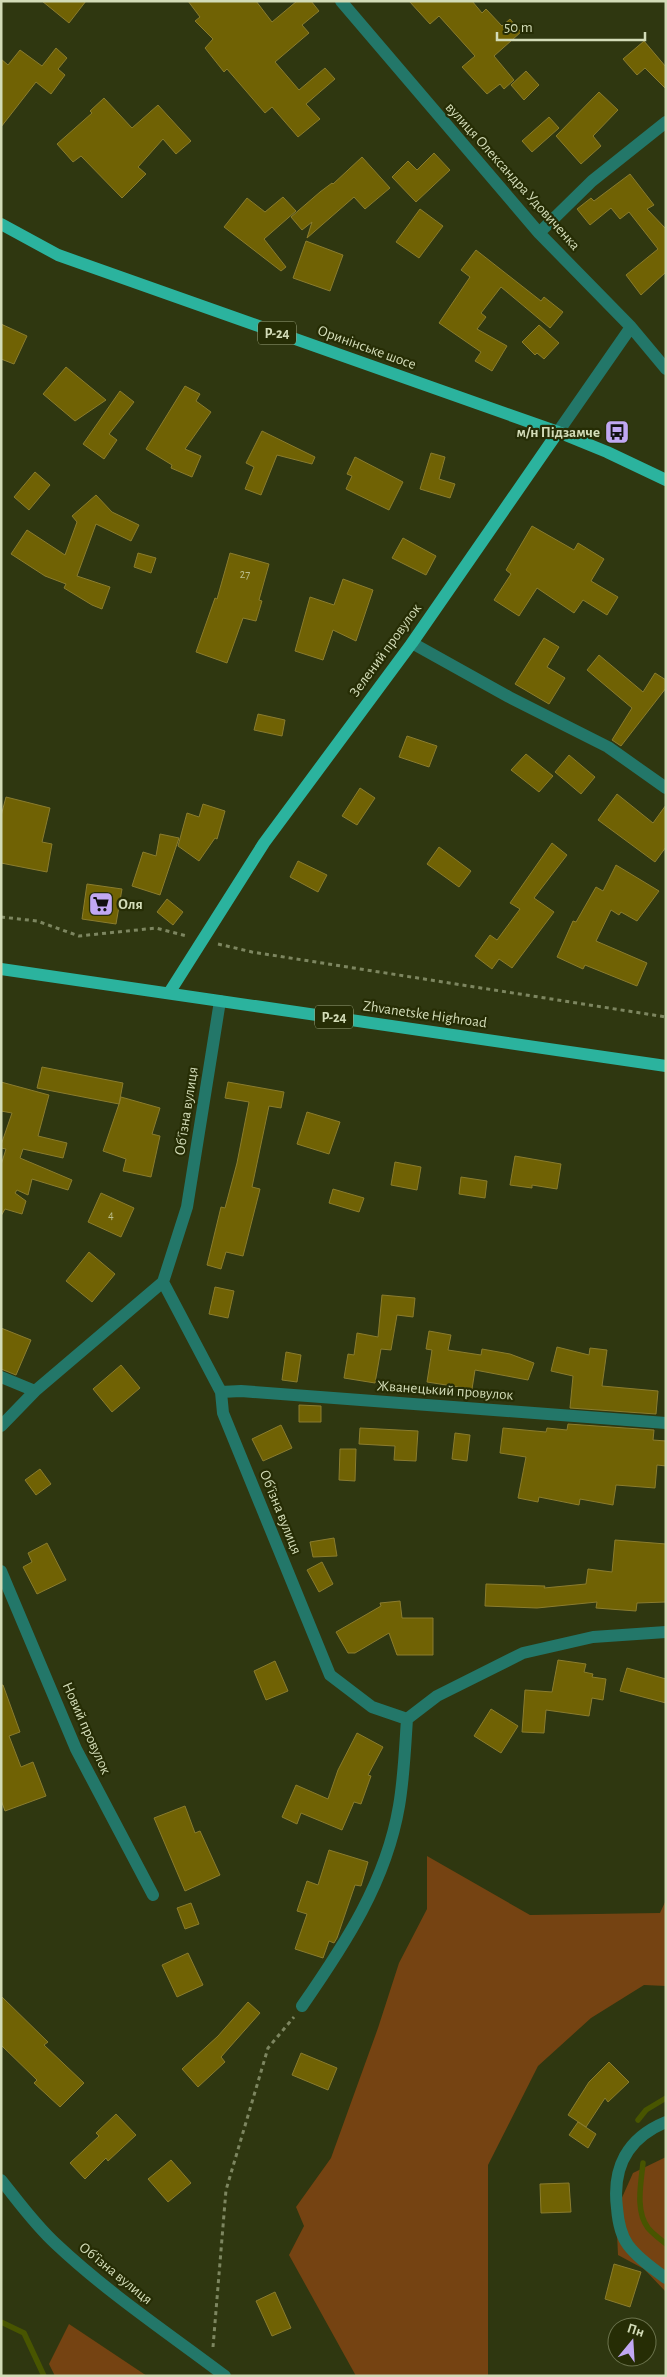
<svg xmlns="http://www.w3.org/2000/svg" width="667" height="2377" viewBox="0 0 667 2377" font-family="'Alegreya Sans',sans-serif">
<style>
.green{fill:#754312}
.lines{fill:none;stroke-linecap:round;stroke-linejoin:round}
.stream{stroke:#485500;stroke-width:5.5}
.building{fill:#706204;stroke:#8a7c2e}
.path{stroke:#7d8660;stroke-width:3;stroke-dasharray:4 4;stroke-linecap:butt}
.minor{stroke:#237769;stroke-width:12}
.major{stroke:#2bb39e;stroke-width:12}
.labels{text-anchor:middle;stroke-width:4.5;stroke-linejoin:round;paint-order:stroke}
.number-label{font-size:12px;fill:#babe8b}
.shield{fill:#262d05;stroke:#9fa882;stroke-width:1}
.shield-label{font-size:14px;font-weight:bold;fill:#d3dcb8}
.street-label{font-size:15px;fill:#d3dcb8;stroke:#262d05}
.poi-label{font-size:15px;font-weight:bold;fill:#d3dcb8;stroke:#262d05;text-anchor:end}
</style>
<rect width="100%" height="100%" fill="#2f3710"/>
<path class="green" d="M427 1856 530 1915 660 1913 666 1900V1986L644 1985 591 2018 538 2066 488 2165V2376H356L289 2255 304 2226 296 2207 331 2158 378 2028 399 1963 427 1909Z
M666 2157V2292L644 2269 618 2255 616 2211 633 2173Z
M69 2324 147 2376H55L49 2364Z"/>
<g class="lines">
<path class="stream" d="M638 2120 646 2110 666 2098
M643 2163C641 2183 635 2211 648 2228 653 2234 660 2239 666 2244
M1 2322 24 2333 44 2376"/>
</g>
<path class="building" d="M42 1H86L69 23Z
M188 1H256L272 22 297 1H311L319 11 302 25 309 33 275 62 299 90 325 68 335 79 306 104 320 119 298 137 272 107 265 113 227 69 224 72 205 48 213 39 195 21 200 17Z
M409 1H472L482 13 486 9 502 26 510 19 521 32 494 56 514 80 504 89 500 84 487 94 462 67 475 56 439 16 430 24Z
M644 41 666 67V89L645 68 637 75 623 59Z
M56 48 67 58 58 69 65 75 51 94 36 82 1 127V59L8 65 20 50 42 66Z
M526 71 539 85 524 100 511 85Z
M599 92 618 110 593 136 601 146 581 164 556 136Z
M104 98 132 128 158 105 191 141 176 154 163 139 138 167 146 174 122 198 81 156 73 162 57 144 92 113 90 111Z
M549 117 559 128 532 152 522 141Z
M434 153 450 170 416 202 392 177 408 161 417 170Z
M362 157 390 188 365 209 354 197 307 238 312 222 302 230 291 217 320 192 332 183 333 184Z
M630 174 654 205 647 209 666 229V272L641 295 626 275 658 249 629 212 620 219 611 208 590 225 577 209 591 198 594 201Z
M283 197 296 211 264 239 286 267 281 271 224 227 247 198 265 212Z
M420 209 443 226 419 258 396 242Z
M306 241 343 255 330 291 293 278Z
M476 250 541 301 544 297 563 312 550 328 501 287 481 313 486 317 477 329 507 346 492 371 475 361 481 352 439 323 470 277 461 270Z
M1 324 27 336 14 364 1 359Z
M539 325 559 343 544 359 537 353 535 355 522 342Z
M66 367 106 400 75 421 43 394Z
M185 386 200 394 196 401 211 412 185 449 201 456 192 477 171 468 172 465 146 449Z
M120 391 134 402 109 434 117 440 104 459 83 444Z
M262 431 315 457 312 464 277 455 261 495 245 489 254 467 246 463Z
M431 453 445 457 439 479 455 484 450 498 420 489Z
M355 457 403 482 389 510 346 489 352 476 347 474Z
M35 472 50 485 29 510 14 497Z
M96 495 112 512 139 525 131 541 96 524 77 576 110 587 102 609 92 605 64 588 66 584 45 576 11 554 27 530 65 555 77 522 72 516Z
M532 526 574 550 578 543 604 559 591 581 618 597 607 615 583 600 574 613 537 588 519 616 494 600 511 574 506 570Z
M403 538 436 556 426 575 392 558Z
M138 553 156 558 151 573 134 567Z
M230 553 269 564 259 600 262 601 256 621 243 618 227 663 196 652 215 598 217 599Z
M343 579 373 590 356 641 333 630 323 660 295 651 310 597 334 605Z
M544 638 559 647 547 667 565 678 549 704 515 684Z
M599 655 643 692 655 673 666 680V688L621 746 612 740 632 708 587 670Z
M258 714 285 720 282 736 254 730Z
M407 736 437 746 429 767 399 757Z
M526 754 553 776 539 792 511 770Z
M569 755 595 777 581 794 555 772Z
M360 788 375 798 357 825 342 816Z
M617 794 653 823 666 805V847L655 862 598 820Z
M6 797 50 808 42 842 52 844 47 872 1 863V816Z
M203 804 225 811 217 839 215 838 199 861 178 846 187 813 199 817Z
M160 834 179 838 160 895 132 886 143 852 156 856Z
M552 843 567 855 534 898 554 912 512 968 499 959 492 969 475 956 490 935 497 940 520 909 510 903Z
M439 847 471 871 459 887 427 864Z
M298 861 327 875 318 892 290 877Z
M616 865 659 891 637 921 621 912 619 915 611 910 596 941 647 963 637 986 585 965 583 969 557 957 573 921 576 922 596 887 603 891Z
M87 884 122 889 116 924 82 919Z
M167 899 183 912 173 925 157 912Z
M42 1067 123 1083 119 1104 121 1097 160 1108 152 1134 160 1136 151 1177 123 1171 126 1159 103 1151 119 1104 37 1088Z
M1 1082 49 1095 38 1136 67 1143 63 1158 23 1149 20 1158 72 1180 68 1190 32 1179 28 1195 17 1190 15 1193 26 1201 22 1214 5 1209 1 1216V1165L6 1149 1 1148V1145L12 1113 1 1111Z
M228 1082 284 1092 281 1108 269 1106 252 1187 260 1189 243 1256 226 1252 221 1269 207 1265 221 1207 225 1208 237 1163 249 1102 225 1098Z
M307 1112 340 1122 329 1154 297 1144Z
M515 1156 561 1164 557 1189 532 1185V1188L510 1185Z
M395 1162 421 1167 417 1190 391 1185Z
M461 1177 487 1181 485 1198 459 1194Z
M333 1189 364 1198 359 1212 329 1203Z
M101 1193 134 1208 121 1237 88 1222Z
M89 1252 115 1274 92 1302 66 1281Z
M215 1287 234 1291 228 1318 209 1314Z
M382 1295 415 1298 413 1317 397 1315 391 1350 381 1349 375 1383 344 1378 348 1354 354 1355 357 1333 378 1337Z
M1 1328 31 1340 16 1375 1 1369Z
M429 1331 451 1335 448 1350 481 1355 482 1349 510 1354 534 1363 528 1380 475 1370 472 1389 427 1382 432 1350 426 1349Z
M557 1347 589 1355 590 1348 607 1350 602 1386 658 1391 656 1414 570 1408 573 1376 551 1371Z
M286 1352 301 1355 297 1382 282 1380Z
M121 1365 140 1388 112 1412 93 1389Z
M299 1405 321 1406V1422H299Z
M568 1424 654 1430 653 1440 666 1441V1466L657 1465 655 1488 616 1485 613 1505 580 1499 579 1505 539 1497 538 1502 518 1498 526 1457 500 1453 503 1428 546 1432 547 1428 567 1430Z
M281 1425 292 1448 263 1461 252 1439Z
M360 1428 418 1431 416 1461 394 1460 395 1446 359 1444Z
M455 1433 470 1435 467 1461 452 1459Z
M340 1449H356L355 1481 339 1480Z
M40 1469 51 1484 36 1495 25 1480Z
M334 1538 337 1556 313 1557 310 1542Z
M615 1540 666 1544V1602L637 1603 636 1611 596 1608 597 1602 537 1608 485 1606 486 1584 545 1586 544 1588 586 1584 588 1569 612 1572Z
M47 1543 66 1580 37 1594 23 1567 32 1562 28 1553Z
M322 1562 333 1584 319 1592 307 1570Z
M400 1601 402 1618H433V1655H397L389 1633 355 1653H348L336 1632 381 1606 380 1603Z
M558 1660 586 1664 584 1672 593 1674 592 1677 606 1679 603 1700 592 1698 589 1716 546 1710 544 1733 522 1732 525 1690 552 1692Z
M275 1661 288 1691 266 1700 254 1671Z
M627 1668 666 1679V1703L620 1691Z
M1 1685H3L20 1732 9 1736 21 1767 33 1762 46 1796 5 1811 1 1800Z
M491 1709 518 1726 501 1753 474 1736Z
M357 1733 383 1747 368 1775 371 1776 361 1804 354 1802 342 1830 301 1813 297 1824 282 1817 296 1785 328 1799 338 1770Z
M185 1806 195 1833 200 1831 220 1875 185 1891 154 1818Z
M329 1850 368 1862 361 1886 355 1885 337 1938 334 1943 329 1941 323 1958 295 1949 307 1914 297 1911 307 1881 318 1885Z
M191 1903 199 1924 185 1929 177 1908Z
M188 1953 203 1985 177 1997 162 1965Z
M1 1996 48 2042 44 2045 84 2083 60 2107 34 2083 37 2080 1 2045Z
M248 2002 260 2013 221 2057 225 2062 198 2087 182 2069 218 2036Z
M301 2053 337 2068 328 2090 292 2075Z
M609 2062 629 2082 608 2102 605 2098 586 2127 568 2115 589 2082Z
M116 2114 136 2135 108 2161 106 2158 85 2179 70 2163 99 2136 96 2133Z
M578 2122 596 2134 588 2148 569 2135Z
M171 2160 191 2183 168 2202 148 2179Z
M569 2183 571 2212 541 2213 540 2184Z
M614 2264 641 2272 630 2307 605 2299Z
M275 2292 291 2328 272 2336 256 2301Z"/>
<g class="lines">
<path class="path" d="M1 917 37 921 79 936 156 928 187 936
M218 944 252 952 666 1017
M213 2347 226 2190 268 2048 294 2017"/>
<path class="minor" d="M341 1 539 233 631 327 666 369
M539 233 592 181 666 122
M558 432 631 327
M412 643 509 697 608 747 666 788
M163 1282 221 1392 223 1413 330 1675 372 1707 407 1719
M1 1377 35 1391
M221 1392 241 1391 666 1423
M1 1426 35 1391 163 1282 187 1207 220 1001
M1 1571 76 1749 153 1895
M302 2006C345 1944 386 1882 399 1806 404 1777 405 1748 407 1719L437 1696 523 1653 593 1637 666 1632
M666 2122C627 2138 612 2168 617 2208 618 2221 620 2234 628 2245 637 2257 653 2269 666 2278
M1 2180C18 2201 35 2225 56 2244 108 2293 168 2333 225 2376"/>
<path class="major" d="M1 224 58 255 558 432 607 452 666 480
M1 969 666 1066
M169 993 264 843 412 643 558 432"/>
</g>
<defs>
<symbol id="bus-square" viewBox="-11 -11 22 22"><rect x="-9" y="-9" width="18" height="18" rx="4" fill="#c1a8f3" stroke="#262d05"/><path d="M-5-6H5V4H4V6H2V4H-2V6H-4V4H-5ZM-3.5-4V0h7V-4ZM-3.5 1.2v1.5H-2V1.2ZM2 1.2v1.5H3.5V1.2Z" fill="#111"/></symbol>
<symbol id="supermarket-square" viewBox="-11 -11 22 22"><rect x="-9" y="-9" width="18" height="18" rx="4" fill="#c1a8f3" stroke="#262d05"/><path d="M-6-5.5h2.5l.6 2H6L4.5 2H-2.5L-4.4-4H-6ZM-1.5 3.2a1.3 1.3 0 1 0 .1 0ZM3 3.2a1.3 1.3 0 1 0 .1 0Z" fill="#111"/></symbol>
</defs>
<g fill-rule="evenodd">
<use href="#bus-square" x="603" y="418" width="28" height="28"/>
<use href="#supermarket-square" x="87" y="890" width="28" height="28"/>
</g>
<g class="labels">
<g class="number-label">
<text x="245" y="578">27</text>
<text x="111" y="1219">4</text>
</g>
<g class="shield">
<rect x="258" y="321.5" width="38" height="23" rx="4"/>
<rect x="315" y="1005.5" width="38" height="23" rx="4"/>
</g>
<g class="shield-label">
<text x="277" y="338">Р-24</text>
<text x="334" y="1022">Р-24</text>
</g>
<g class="street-label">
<text transform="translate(513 176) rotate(48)" y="5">вулиця Олександра Удовиченка</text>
<text transform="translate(367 347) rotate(20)" y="5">Оринінське шосе</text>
<text transform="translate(385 650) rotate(-54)" y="5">Зелений провулок</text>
<text transform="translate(425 1014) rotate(8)" y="5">Zhvanetske Highroad</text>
<text transform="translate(186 1111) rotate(-81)" y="5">Обʼїзна вулиця</text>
<text transform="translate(445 1390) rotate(4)" y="5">Жванецький провулок</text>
<text transform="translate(281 1512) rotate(68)" y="5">Обʼїзна вулиця</text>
<text transform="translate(87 1728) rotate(66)" y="5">Новий провулок</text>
<text transform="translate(116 2273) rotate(39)" y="5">Обʼїзна вулиця</text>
</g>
<g class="poi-label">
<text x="600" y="437">м/н Підзамче</text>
<text x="118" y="909" text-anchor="start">Оля</text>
</g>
</g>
<rect width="667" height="2377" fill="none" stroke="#d3dcb8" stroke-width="5"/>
<g transform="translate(632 2342) rotate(18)"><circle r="24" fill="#262d05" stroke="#6b734d"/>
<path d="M0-4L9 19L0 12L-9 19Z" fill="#c1a8f3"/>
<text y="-8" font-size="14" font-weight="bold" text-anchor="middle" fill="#d3dcb8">Пн</text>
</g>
<path d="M497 32v8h148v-8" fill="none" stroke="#d3dcb8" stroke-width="2.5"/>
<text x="504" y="32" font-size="15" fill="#d3dcb8" stroke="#262d05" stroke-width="4" paint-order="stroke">50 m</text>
</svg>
